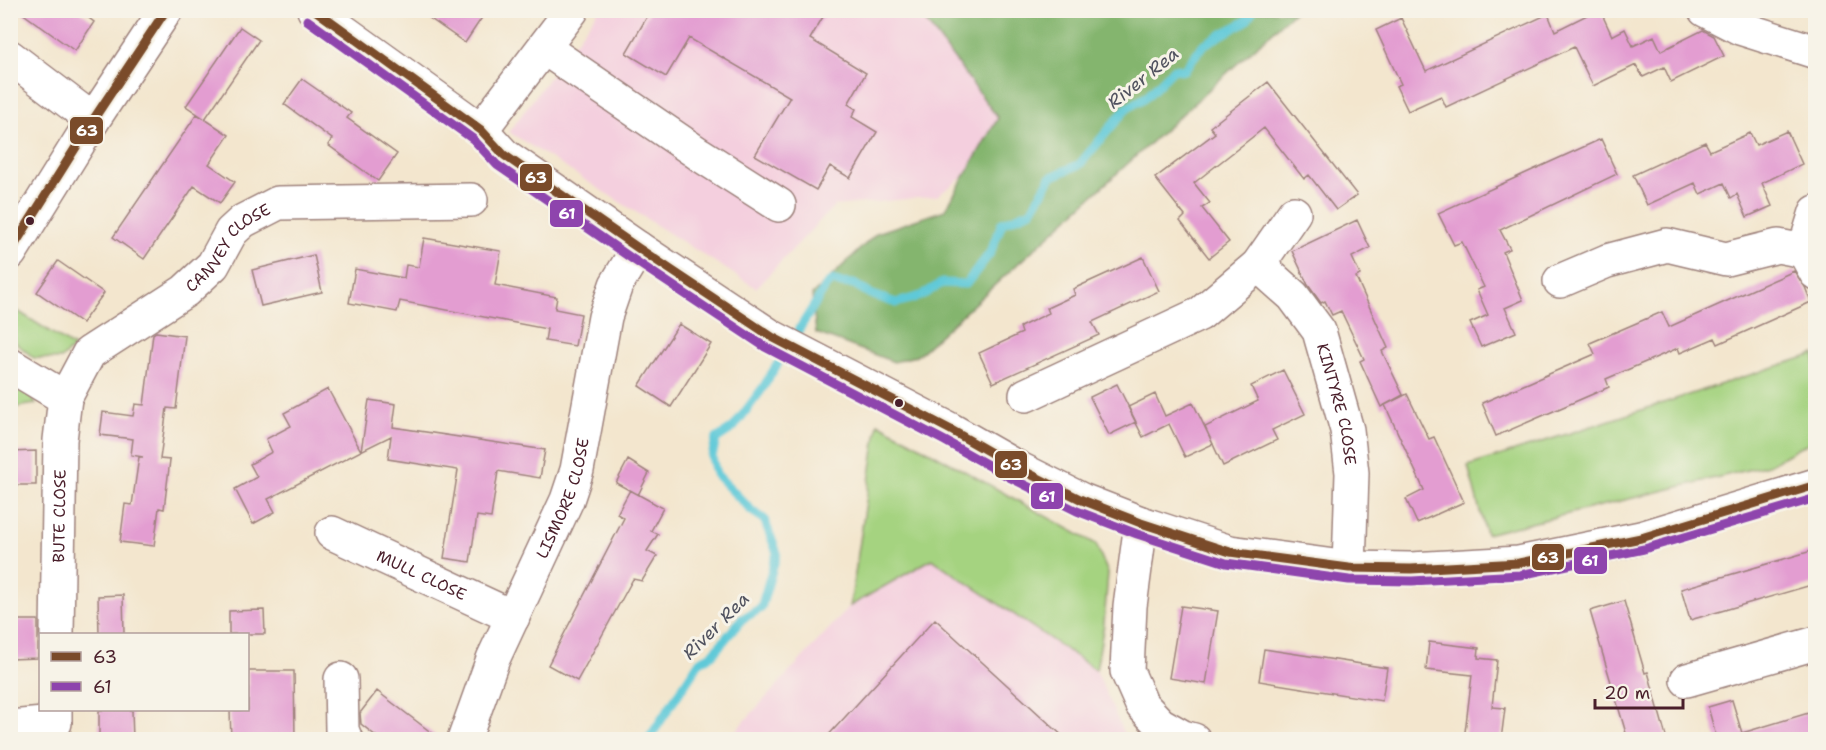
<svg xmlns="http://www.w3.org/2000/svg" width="1826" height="750" viewBox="0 0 1826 750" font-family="'Shantell Sans',sans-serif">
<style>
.built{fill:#f4cfde}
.green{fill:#a5d380;stroke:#787956;stroke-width:1.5}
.forest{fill:#84b56e;stroke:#676a4c;stroke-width:1.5}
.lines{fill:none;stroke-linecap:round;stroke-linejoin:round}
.stream{stroke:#5ec9d8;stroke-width:9}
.building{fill:#e39dd1}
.minor-casing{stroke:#9e827c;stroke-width:36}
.minor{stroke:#fff;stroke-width:33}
.bus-1-casing{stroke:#f7f3e8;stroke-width:14}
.bus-2-casing{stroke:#f7f3e8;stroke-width:14}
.bus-1{stroke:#7a4b2a;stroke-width:9}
.bus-2{stroke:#8e44ad;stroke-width:9}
.bus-dot{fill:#4a1f2b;stroke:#f7f3e8;stroke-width:2}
.labels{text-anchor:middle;stroke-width:6;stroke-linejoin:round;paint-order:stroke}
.street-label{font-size:16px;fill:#4a1f2b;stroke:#f7f3e8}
.water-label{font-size:18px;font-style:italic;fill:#50525f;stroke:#f7f3e8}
.line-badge{stroke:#f7f3e8;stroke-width:2}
.badge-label{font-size:16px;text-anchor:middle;font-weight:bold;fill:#fff}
</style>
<rect width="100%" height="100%" fill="#f7f3e8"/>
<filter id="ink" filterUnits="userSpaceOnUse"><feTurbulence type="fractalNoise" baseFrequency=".0167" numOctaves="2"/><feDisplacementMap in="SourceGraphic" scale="12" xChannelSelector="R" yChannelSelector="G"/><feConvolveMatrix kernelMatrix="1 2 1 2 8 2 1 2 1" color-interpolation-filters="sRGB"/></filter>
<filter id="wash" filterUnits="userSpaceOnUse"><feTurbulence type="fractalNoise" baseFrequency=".008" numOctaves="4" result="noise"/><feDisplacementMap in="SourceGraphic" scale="24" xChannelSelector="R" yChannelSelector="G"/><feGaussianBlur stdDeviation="1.35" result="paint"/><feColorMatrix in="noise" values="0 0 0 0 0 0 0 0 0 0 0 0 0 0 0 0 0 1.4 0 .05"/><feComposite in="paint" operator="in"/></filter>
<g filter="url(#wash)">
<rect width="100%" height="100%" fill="#f3e6ce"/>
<path class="built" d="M599 10 918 11 998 118 963 177 937 196 834 206 756 288 509 132Z
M932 559 1096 670 1126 739 727 740 850 606Z"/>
<path class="green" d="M13 308 74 347 61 359 34 358 17 344 11 331V315Z
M1815 354 1816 435 1812 441 1768 465 1486 534 1468 466Z
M10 380 27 389 36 404 11 408Z
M878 423 1096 544 1108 573 1104 624 1096 670 932 559 850 606Z"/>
<path class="forest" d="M918 11H1295L918 355 894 362 816 333 812 295 877 233 945 210 998 118Z"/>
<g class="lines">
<path class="stream" d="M648 740 700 661 712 655 742 619 761 608 777 553 764 519 752 511 716 474 712 457 716 439 733 428 762 389 826 286 833 280 838 283 854 284 870 294 896 303 921 296 942 283 966 284 990 253 1002 223 1031 211 1051 177 1080 164 1126 109 1146 97 1174 69 1184 70 1203 45 1246 21 1253 10"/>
</g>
<g id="blocks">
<path class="building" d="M18 10H78L94 22 75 51Z
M418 10H487L465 43Z
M651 10H827L810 39 866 73 848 104 856 109 852 117 877 132 850 178 830 166 816 190 755 155 790 97 689 38 666 77 626 53Z
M1597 10H1600L1612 36 1625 29 1633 46 1654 36 1661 51 1703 30 1714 36 1724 56 1671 82 1664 67 1643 77 1636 65 1593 86 1574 47 1446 107 1441 96 1408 111 1396 86 1401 84 1376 30 1401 18 1426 71 1548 14 1555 31Z
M240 27 259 40 205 119 186 106Z
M302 79 351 113 347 118 397 154 378 181 328 145 332 139 284 104Z
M1268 82 1357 195 1336 210 1309 175 1304 179 1264 128 1194 183 1210 203 1202 208 1229 242 1209 258 1180 221 1185 216 1155 178 1215 133 1210 127Z
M197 114 229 135 209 164 235 182 220 203 194 186 144 259 113 237Z
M1787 131 1802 164 1762 183 1772 206 1747 217 1737 194 1731 198 1724 183 1700 194 1695 183 1647 205 1633 175 1705 142 1710 151 1750 133 1756 145Z
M1601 139 1617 174 1500 230 1510 249 1503 252 1523 300 1505 308 1516 332 1481 347 1470 323 1488 315 1477 290 1484 287 1462 242 1454 245 1438 213Z
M1357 220 1370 248 1352 257 1360 275 1356 277 1388 348 1382 351 1403 395 1381 407 1360 361 1364 359 1341 311 1332 315 1325 301 1321 303 1308 285 1292 251Z
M424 238 501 251 495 285 557 297 555 309 581 314 575 346 545 341 547 329 400 301 397 312 349 303 355 269 404 278 406 265 419 267Z
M314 255 322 292 261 306 252 270Z
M1143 257 1159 291 1092 322 1099 335 993 383 979 353 1022 333 1020 327 1049 313 1047 308 1075 295 1073 289Z
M58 261 104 293 82 323 37 292Z
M1794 271 1805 287 1811 302 1718 344 1715 338 1680 353 1678 348 1606 379 1609 387 1496 436 1482 403 1595 354 1590 343 1662 312 1669 327Z
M679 324 711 344 671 407 639 386Z
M156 332 185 336 176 409 167 408 160 459 170 460 164 509 159 508 154 546 120 542 125 504 132 505 139 457H143L131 455 133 439 100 435 103 412 133 416 135 404 144 405 153 334Z
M1283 370 1305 414 1272 430 1277 440 1223 466 1205 427 1258 401 1251 386Z
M1117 384 1136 422 1109 435 1090 397Z
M328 389 361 451 268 499 275 512 253 524 235 489 257 477 250 464 272 452 266 439 291 426 284 413Z
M1155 394 1165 416 1193 403 1213 444 1185 457 1169 424 1143 437 1128 407Z
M1407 394 1429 439 1434 437 1464 502 1417 523 1406 499 1424 490 1385 405Z
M369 400 396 404 393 427 545 450 540 478 498 471 491 518 477 516 470 562 444 558 458 470 388 459 391 436 361 451Z
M36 451V485H10V452Z
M628 460 649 473 638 495 616 483Z
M630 490 663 508 651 531 658 534 647 551 657 556 642 581 633 579 577 681 548 665 624 518 617 514Z
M1815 550V584L1690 620 1681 589Z
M123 595 124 634H99L98 596Z
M1624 601 1645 673 1648 672 1667 740H1628L1590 611Z
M1181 606 1218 611 1206 684 1169 678Z
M264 610 265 634H229V611Z
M935 619 1067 740H824Z
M10 620H38V658L10 659Z
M1429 642 1479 648 1478 658 1497 660 1492 707 1505 708 1501 740H1464L1472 675 1426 670Z
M1264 649 1387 668 1382 701 1259 681Z
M248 671H294L295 740H231L230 710H248Z
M377 691 441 740H381L361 724 360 713Z
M1732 700 1742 733 1815 711V740H1717L1708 707Z
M99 710H132L133 740H99Z"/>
</g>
</g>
<g filter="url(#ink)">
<use href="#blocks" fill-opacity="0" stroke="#9e827c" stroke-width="1.5"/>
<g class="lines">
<defs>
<g id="minor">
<path d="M314 10 481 130 504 155 638 248 772 337 951 430 1016 467 1082 500 1141 523 1230 552 1349 568 1411 569 1519 563 1641 538 1816 485"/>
<path d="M1705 10 1740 28 1816 52"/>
<path d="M544 48 699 154 779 205"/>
<path d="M10 57 93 120"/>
<path d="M481 130 572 10"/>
<path d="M1816 212 1804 251 1816 273"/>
<path d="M10 253 93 120 166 10"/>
<path id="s1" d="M1258 265 1293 296 1319 331 1347 430 1352 473 1349 568"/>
<path d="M1560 281 1607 261 1667 245 1726 259 1778 246 1804 251"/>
<path d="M10 365 65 398"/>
<path d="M1026 395 1200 314 1258 265 1294 213"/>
<path d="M1141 523 1130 606 1127 671 1142 705 1160 724 1183 737 1194 740"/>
<path id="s2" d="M332 533 513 617"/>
<path id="s3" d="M57 634 60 440 65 398 89 353 185 291 213 265 231 232 243 221 278 203 471 200"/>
<path d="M341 679 342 730 346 740"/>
<path d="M1687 680 1816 643"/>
<path d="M10 727 55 723V710"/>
<path id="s4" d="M464 740 493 659 567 500 577 470 605 317 616 285 638 248"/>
</g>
</defs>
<use href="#minor" class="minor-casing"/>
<use href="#minor" class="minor"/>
<defs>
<path id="bus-1" d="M315 10 481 130 504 155 638 248 772 337 951 430 1016 467 1082 500 1141 523 1230 552 1349 568 1411 569 1519 563 1641 538 1816 485
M10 252 93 120 166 10"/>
<path id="bus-2" d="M307 20 473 139 497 165 631 258 765 347 945 441 1011 478 1077 511 1137 534 1226 563 1349 580 1412 581 1520 575 1644 549 1816 498"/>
</defs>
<use href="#bus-1" class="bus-1-casing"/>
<use href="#bus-2" class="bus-2-casing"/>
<use href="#bus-1" class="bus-1"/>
<use href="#bus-2" class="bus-2"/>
</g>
</g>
<g class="bus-dot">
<circle cx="30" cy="221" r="5"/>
<circle cx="899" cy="403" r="5"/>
</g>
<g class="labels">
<g class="street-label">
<text dy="6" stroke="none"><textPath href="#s3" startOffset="464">CANVEY CLOSE</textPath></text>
<text dy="6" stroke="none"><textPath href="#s1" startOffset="166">KINTYRE CLOSE</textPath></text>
<text dy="6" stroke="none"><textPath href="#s4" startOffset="262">LISMORE CLOSE</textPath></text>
<text dy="6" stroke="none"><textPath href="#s3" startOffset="118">BUTE CLOSE</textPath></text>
<text dy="6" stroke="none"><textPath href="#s2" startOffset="99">MULL CLOSE</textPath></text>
</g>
<g class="water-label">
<text transform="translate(1143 78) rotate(-39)" y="6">River Rea</text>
<text transform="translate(716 626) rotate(-45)" y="6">River Rea</text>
</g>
</g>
<g class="line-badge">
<rect x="69" y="116" width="35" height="29" rx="6" fill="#7a4b2a"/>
<rect x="519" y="163" width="34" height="29" rx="6" fill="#7a4b2a"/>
<rect x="549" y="199" width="35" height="29" rx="6" fill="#8e44ad"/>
<rect x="994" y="450" width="34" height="29" rx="6" fill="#7a4b2a"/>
<rect x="1030" y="482" width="34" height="28" rx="6" fill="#8e44ad"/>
<rect x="1531" y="543" width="34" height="28" rx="6" fill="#7a4b2a"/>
<rect x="1573" y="546" width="35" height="29" rx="6" fill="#8e44ad"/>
</g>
<g class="badge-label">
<text x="87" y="136">63</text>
<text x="536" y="183">63</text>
<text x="567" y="219">61</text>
<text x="1011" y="470">63</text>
<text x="1047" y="502">61</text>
<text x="1548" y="563">63</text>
<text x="1590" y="566">61</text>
</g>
<rect width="1826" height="750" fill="none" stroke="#f7f3e8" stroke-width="36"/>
<rect x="39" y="633" width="210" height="78" fill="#f7f3e8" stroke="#b29e9c" stroke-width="1.5"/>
<rect x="51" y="652" width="30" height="9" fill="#7a4b2a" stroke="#b29e9c" stroke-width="1.5"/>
<text x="93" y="663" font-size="18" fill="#4a1f2b">63</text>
<rect x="51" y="682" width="30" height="9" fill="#8e44ad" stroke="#b29e9c" stroke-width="1.5"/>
<text x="93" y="693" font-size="18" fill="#4a1f2b">61</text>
<path d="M1595 699v9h88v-9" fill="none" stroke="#4a1f2b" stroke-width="3"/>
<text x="1604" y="699" font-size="18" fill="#4a1f2b" stroke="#f7f3e8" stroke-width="4.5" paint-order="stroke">20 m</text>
</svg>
